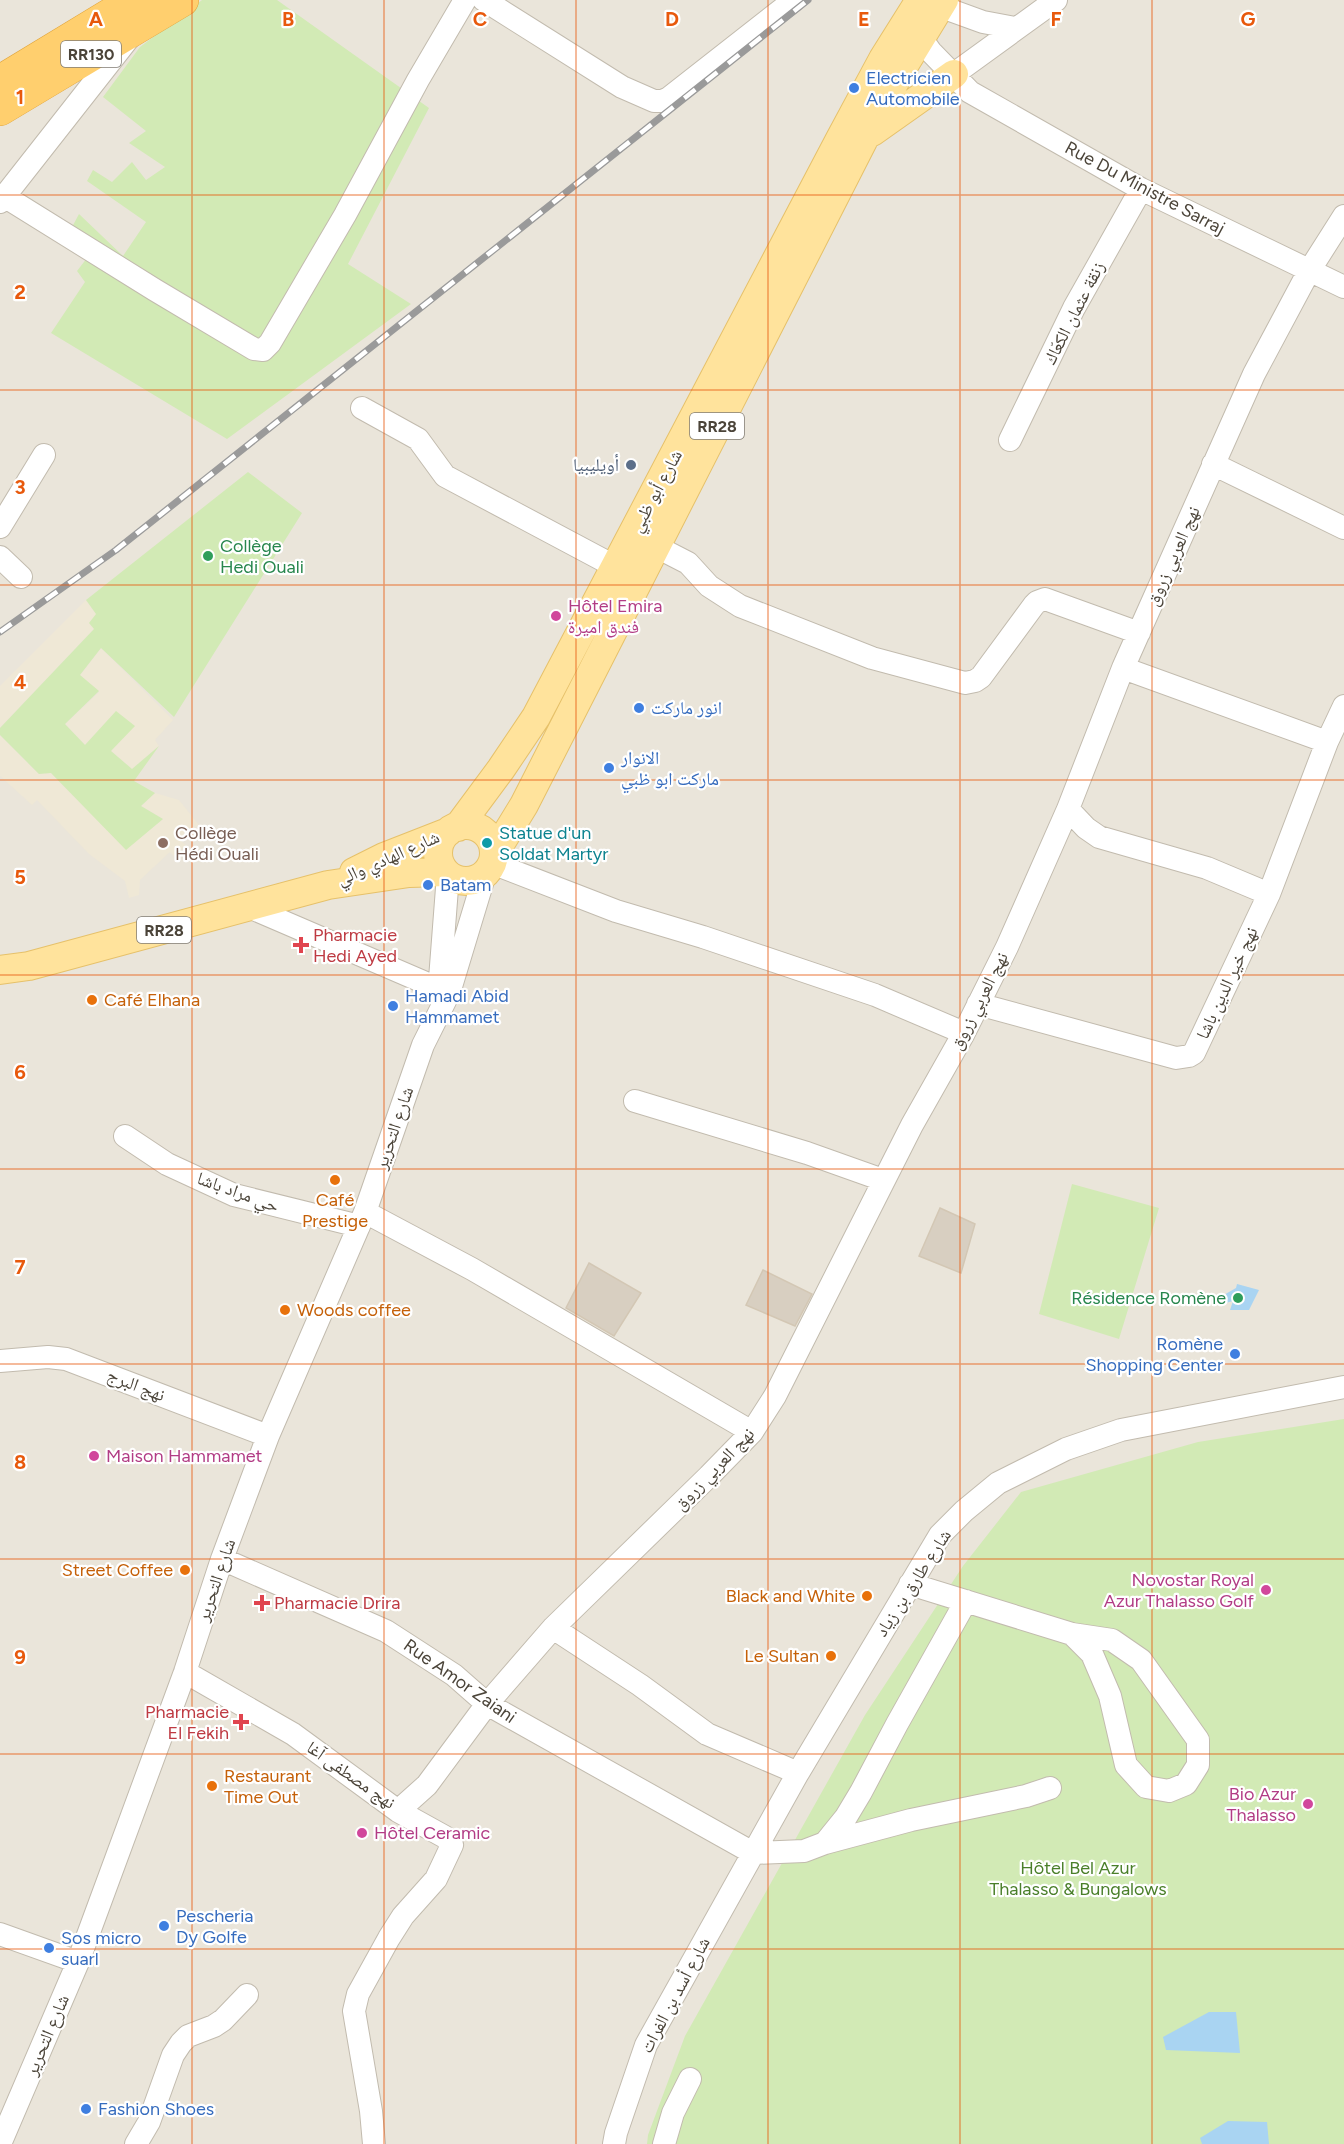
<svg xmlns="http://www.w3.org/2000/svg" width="1344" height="2144" viewBox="0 0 1344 2144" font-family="Figtree,'Noto Naskh Arabic',sans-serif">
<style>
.residential{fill:#eae5da}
.education{fill:#efe8d6}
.green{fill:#d2eab5}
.water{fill:#a9d4f2}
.building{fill:#d8cfc1;stroke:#d3c7b4;stroke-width:1.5}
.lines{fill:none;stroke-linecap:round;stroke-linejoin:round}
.minor-casing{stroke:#c2bbae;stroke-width:24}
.major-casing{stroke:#e6c16a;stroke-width:30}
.highway-casing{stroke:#e0a43c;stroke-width:34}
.minor{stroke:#fff;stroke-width:22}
.major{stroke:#ffe39c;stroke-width:28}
.highway{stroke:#ffcf6e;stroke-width:33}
.rail-casing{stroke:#9a9a9a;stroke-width:7}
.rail{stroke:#fff;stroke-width:4.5;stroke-dasharray:14;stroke-linecap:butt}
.grid{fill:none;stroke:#e8590c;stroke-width:1.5;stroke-opacity:0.55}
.shop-dot{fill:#3f7fe0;stroke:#fff;stroke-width:2}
.service-dot{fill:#5c6f8a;stroke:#fff;stroke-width:2}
.leisure-dot{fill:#2e9e5b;stroke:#fff;stroke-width:2}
.hotel-dot{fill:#d1479c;stroke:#fff;stroke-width:2}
.education-dot{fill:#8d6e63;stroke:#fff;stroke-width:2}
.culture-dot{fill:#0f9aa8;stroke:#fff;stroke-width:2}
.health-dot{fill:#e0444e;stroke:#fff;stroke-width:2}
.food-dot{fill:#e8710a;stroke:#fff;stroke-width:2}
.labels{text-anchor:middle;stroke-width:4.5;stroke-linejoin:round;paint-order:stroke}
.shield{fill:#fff;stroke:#817c74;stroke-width:1.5}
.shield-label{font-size:16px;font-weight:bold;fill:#4b4439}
.shop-label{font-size:18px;fill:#366cbe;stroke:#fff;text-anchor:start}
.street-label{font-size:18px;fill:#4b4439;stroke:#fff}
.service-label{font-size:18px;fill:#4e5e75;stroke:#fff;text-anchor:end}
.leisure-label{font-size:18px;fill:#27864d;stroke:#fff;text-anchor:start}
.hotel-label{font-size:18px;fill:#b23c85;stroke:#fff;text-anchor:start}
.education-label{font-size:18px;fill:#785e54;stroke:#fff;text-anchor:start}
.culture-label{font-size:18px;fill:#0d838f;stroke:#fff;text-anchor:start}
.health-label{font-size:18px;fill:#be3a42;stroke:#fff;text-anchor:start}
.food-label{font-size:18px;fill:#c56008;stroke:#fff;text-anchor:start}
.park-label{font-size:18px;fill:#4a7f2a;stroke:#fff}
.grid-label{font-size:20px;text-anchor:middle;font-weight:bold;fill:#e8590c;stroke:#fff;stroke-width:4.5;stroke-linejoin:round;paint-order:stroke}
</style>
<rect width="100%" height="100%" fill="#f6f3ec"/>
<path class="residential" d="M0 0H1344V2144H0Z"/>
<path class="education" d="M86 600 96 614 94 629 0 728V686Z
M101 648 173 720 155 740 159 746 132 769 111 751 117 711 85 745 65 724 99 692 80 675Z
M0 735 39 774 51 773 126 849 163 819 141 806 155 793 179 800 199 825 180 840 186 845 174 856 170 852 140 880 139 895 129 898 125 881 89 854 37 800 32 805 0 776Z"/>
<path class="green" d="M202 0H277L429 108 348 264 411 304 227 439 51 333 85 282 77 271 87 258 63 244 79 214 123 256 146 222 87 181 93 170 112 182 132 162 146 180 165 167 129 143 146 131 103 97 140 47Z
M248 472 302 513 174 717 101 648 80 675 99 691 65 724 85 745 116 711 135 726 111 751 132 769 159 746 134 781 155 793 141 806 163 819 126 850 51 773 39 774 0 735V728L94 629 89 623 96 614 86 600Z
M1072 1184 1159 1208 1119 1339 1039 1314Z
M1344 1419V2144H647L648 2135 685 2036 865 1715 963 1566 1021 1492 1198 1442Z"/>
<path class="water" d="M1237 1284 1259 1290 1249 1310H1230L1233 1301 1222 1304V1296L1236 1288Z
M1209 2012H1236L1240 2053 1166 2050 1163 2037Z
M1228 2121 1267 2122 1269 2144H1202L1200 2138Z"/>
<path class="building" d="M940 1208 975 1224 961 1273 919 1256Z
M589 1263 641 1293 614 1336 566 1308Z
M763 1270 812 1294 795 1326 746 1305Z"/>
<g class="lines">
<defs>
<path id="minor" d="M484 0 622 87 654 101H662L669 98 794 0
M925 1 983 22 1015 28
M912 25 931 52 970 92 1141 189 1344 287
M954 74 1056 0
M4 196 155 290 254 349 263 350 270 343 345 215 418 80 465 0
M0 202 128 39
M362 408 418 439 445 476 616 567
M1010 440 1074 308 1141 189
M1213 464 1344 528
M0 527 44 455
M655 546 688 563 709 586 740 606 872 658 965 683 975 681 981 677 1034 605 1037 602 1045 599 1139 633
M0 557 21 577
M1123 668 1327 742
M1068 809 1086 828 1099 837 1207 868 1269 894
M492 863 616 911 703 937 875 995 964 1033
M249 907 449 993
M439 992 448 875
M978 1004 1176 1058 1189 1056 1194 1053 1269 894 1327 742 1344 706
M635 1101 807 1153 883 1180
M125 1136 167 1164 234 1195 359 1226
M365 1212 472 1269 752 1432
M0 1361 48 1357 66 1359 268 1436
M222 1559 386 1631 454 1675 487 1704 753 1853
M910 1584 1072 1634 1112 1640 1141 1660 1198 1740V1765L1186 1784 1169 1791 1146 1787 1126 1765 1110 1696 1092 1654 1072 1634
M553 1628 640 1685 707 1734 798 1773
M185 1672 293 1734 398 1811 427 1785 487 1704 553 1628 709 1476 752 1432 775 1396 912 1125 964 1033 1007 947 1068 809 1123 668 1254 374 1309 271 1344 216
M825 1843 911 1820 1026 1796 1050 1788
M753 1853 804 1851 825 1843 846 1817 861 1792 897 1724 966 1601
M0 1934 78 1962
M0 2144 78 1962 185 1672 222 1559 268 1436 365 1212 423 1045 449 993 485 874
M136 2144 149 2122 173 2055 181 2043 188 2036 214 2026 223 2020 247 1995
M374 2144 371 2111 354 2011 358 1994 389 1938 403 1916 436 1879 452 1845 445 1837 398 1811
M614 2144 616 2133 646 2045 798 1773 940 1535 964 1511 998 1483 1066 1449 1121 1430 1344 1387
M664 2144 673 2113 690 2079"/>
<path id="major" d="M872 132 954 74
M438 853a28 28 0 1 1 56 0a28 28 0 1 1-56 0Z
M458 827 501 769 536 717 840 139 883 59 920 0
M494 854 524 805 865 137 900 72 944 0
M354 872 384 857 448 832
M0 970 29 966 328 885 409 873 445 872"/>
<path id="highway" d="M0 82 135 0
M0 109 182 0"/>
</defs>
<use href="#minor" class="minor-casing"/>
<use href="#major" class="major-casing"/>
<use href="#highway" class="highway-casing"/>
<use href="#minor" class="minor"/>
<use href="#major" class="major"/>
<use href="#highway" class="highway"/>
<defs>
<path id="rail" d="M0 632 116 550 808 0"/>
</defs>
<use href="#rail" class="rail-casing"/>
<use href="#rail" class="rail"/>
</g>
<path class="grid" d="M192 0V2144M384 0V2144M576 0V2144M768 0V2144M960 0V2144M1152 0V2144M0 195H1344M0 390H1344M0 585H1344M0 780H1344M0 975H1344M0 1169H1344M0 1364H1344M0 1559H1344M0 1754H1344M0 1949H1344"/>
<g class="shop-dot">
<circle cx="854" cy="88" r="6"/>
<circle cx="639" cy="708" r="6"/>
<circle cx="609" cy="768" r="6"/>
<circle cx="428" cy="885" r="6"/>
<circle cx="393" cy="1006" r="6"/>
<circle cx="1235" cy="1354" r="6"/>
<circle cx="164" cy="1926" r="6"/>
<circle cx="49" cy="1948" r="6"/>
<circle cx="86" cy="2109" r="6"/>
</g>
<circle class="service-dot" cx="631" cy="465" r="6"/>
<g class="leisure-dot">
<circle cx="208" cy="556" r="6"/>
<circle cx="1238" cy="1298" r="6"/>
</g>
<g class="hotel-dot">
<circle cx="556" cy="616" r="6"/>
<circle cx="94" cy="1456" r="6"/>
<circle cx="1266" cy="1590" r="6"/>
<circle cx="1308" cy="1804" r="6"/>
<circle cx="362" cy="1833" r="6"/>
</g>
<circle class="education-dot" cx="163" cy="843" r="6"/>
<circle class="culture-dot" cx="487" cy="843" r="6"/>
<g class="health-dot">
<path d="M298 936h6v6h6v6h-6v6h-6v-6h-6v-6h6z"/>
<path d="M259 1594h6v6h6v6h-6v6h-6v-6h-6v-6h6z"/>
<path d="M238 1713h6v6h6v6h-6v6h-6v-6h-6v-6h6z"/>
</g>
<g class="food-dot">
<circle cx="92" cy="1000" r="6"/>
<circle cx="335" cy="1180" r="6"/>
<circle cx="285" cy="1310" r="6"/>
<circle cx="185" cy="1570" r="6"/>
<circle cx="867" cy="1596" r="6"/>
<circle cx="831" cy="1656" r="6"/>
<circle cx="212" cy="1786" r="6"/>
</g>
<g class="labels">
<g class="shield">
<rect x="61" y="41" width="60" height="26" rx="4.5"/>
<rect x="690" y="413" width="54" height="26" rx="4.5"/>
<rect x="137" y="917" width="54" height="26" rx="4.5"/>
</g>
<g class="shield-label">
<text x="91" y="60">RR130</text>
<text x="717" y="432">RR28</text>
<text x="164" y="936">RR28</text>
</g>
<g class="shop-label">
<text x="866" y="84">Electricien<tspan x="866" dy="21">Automobile</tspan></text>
<text x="651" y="714">انور ماركت</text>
<text x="621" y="764">الانوار<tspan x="621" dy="21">ماركت ابو ظبي</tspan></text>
<text x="440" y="891">Batam</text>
<text x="405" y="1002">Hamadi Abid<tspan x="405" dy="21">Hammamet</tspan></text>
<text x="1223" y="1350" text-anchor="end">Romène<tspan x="1223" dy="21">Shopping Center</tspan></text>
<text x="176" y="1922">Pescheria<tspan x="176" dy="21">Dy Golfe</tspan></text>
<text x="61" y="1944">Sos micro<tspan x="61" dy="21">suarl</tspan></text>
<text x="98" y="2115">Fashion Shoes</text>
</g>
<g class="street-label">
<text transform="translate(1145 188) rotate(28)" y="6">Rue Du Ministre Sarraj</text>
<text transform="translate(1074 313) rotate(-63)" y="6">زنقة عثمان الكعّاك</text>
<text transform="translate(656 491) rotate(-62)" y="6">شارع أبو ظبي</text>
<text transform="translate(1173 556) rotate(-66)" y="6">نهج العربي زروق</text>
<text transform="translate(388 858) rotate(-24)" y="6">شارع الهادي والي</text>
<text transform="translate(1227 983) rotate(-65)" y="6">نهج خير الدين باشا</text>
<text transform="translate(979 1001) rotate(-63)" y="6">نهج العربي زروق</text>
<text transform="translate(394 1128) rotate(-71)" y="6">شارع التحرير</text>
<text transform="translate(238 1192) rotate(20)" y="6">حي مراد باشا</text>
<text transform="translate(136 1385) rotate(21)" y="6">نهج البرج</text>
<text transform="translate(714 1469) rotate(-46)" y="6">نهج العربي زروق</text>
<text transform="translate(216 1580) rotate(-71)" y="6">شارع التحرير</text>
<text transform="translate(913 1583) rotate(-57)" y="6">شارع طارق بن زياد</text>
<text transform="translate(460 1681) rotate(35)" y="6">Rue Amor Zaiani</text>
<text transform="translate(351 1775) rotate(35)" y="6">نهج مصطفى آغا</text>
<text transform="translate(675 1995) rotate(-62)" y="6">شارع أسد بن الفرات</text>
<text transform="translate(47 2035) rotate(-67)" y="6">شارع التحرير</text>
</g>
<g class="service-label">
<text x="619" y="471">أويليبيا</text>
</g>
<g class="leisure-label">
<text x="220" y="552">Collège<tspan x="220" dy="21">Hedi Ouali</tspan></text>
<text x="1226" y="1304" text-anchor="end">Résidence Romène</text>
</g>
<g class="hotel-label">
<text x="568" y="612">Hôtel Emira<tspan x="568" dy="21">فندق اميرة</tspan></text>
<text x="106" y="1462">Maison Hammamet</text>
<text x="1254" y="1586" text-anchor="end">Novostar Royal<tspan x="1254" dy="21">Azur Thalasso Golf</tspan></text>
<text x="1296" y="1800" text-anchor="end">Bio Azur<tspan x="1296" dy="21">Thalasso</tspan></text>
<text x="374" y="1839">Hôtel Ceramic</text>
</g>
<g class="education-label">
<text x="175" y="839">Collège<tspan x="175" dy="21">Hédi Ouali</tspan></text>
</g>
<g class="culture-label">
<text x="499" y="839">Statue d'un<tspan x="499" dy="21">Soldat Martyr</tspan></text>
</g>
<g class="health-label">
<text x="313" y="941">Pharmacie<tspan x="313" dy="21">Hedi Ayed</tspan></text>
<text x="274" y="1609">Pharmacie Drira</text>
<text x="229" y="1718" text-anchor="end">Pharmacie<tspan x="229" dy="21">El Fekih</tspan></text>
</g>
<g class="food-label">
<text x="104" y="1006">Café Elhana</text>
<text x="335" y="1206" text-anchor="middle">Café<tspan x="335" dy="21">Prestige</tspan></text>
<text x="297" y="1316">Woods coffee</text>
<text x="173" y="1576" text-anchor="end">Street Coffee</text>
<text x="855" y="1602" text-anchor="end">Black and White</text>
<text x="819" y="1662" text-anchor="end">Le Sultan</text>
<text x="224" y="1782">Restaurant<tspan x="224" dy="21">Time Out</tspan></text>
</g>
<g class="park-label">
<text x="1078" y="1874">Hôtel Bel Azur<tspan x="1078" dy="21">Thalasso &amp; Bungalows</tspan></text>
</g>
</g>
<g class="grid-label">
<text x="96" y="26">A</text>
<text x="288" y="26">B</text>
<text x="480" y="26">C</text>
<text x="672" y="26">D</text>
<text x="864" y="26">E</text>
<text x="1056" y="26">F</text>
<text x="1248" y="26">G</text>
<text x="20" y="104">1</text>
<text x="20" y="299">2</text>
<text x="20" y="494">3</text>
<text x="20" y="689">4</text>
<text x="20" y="884">5</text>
<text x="20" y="1079">6</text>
<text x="20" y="1274">7</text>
<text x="20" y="1469">8</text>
<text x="20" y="1664">9</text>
</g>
</svg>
